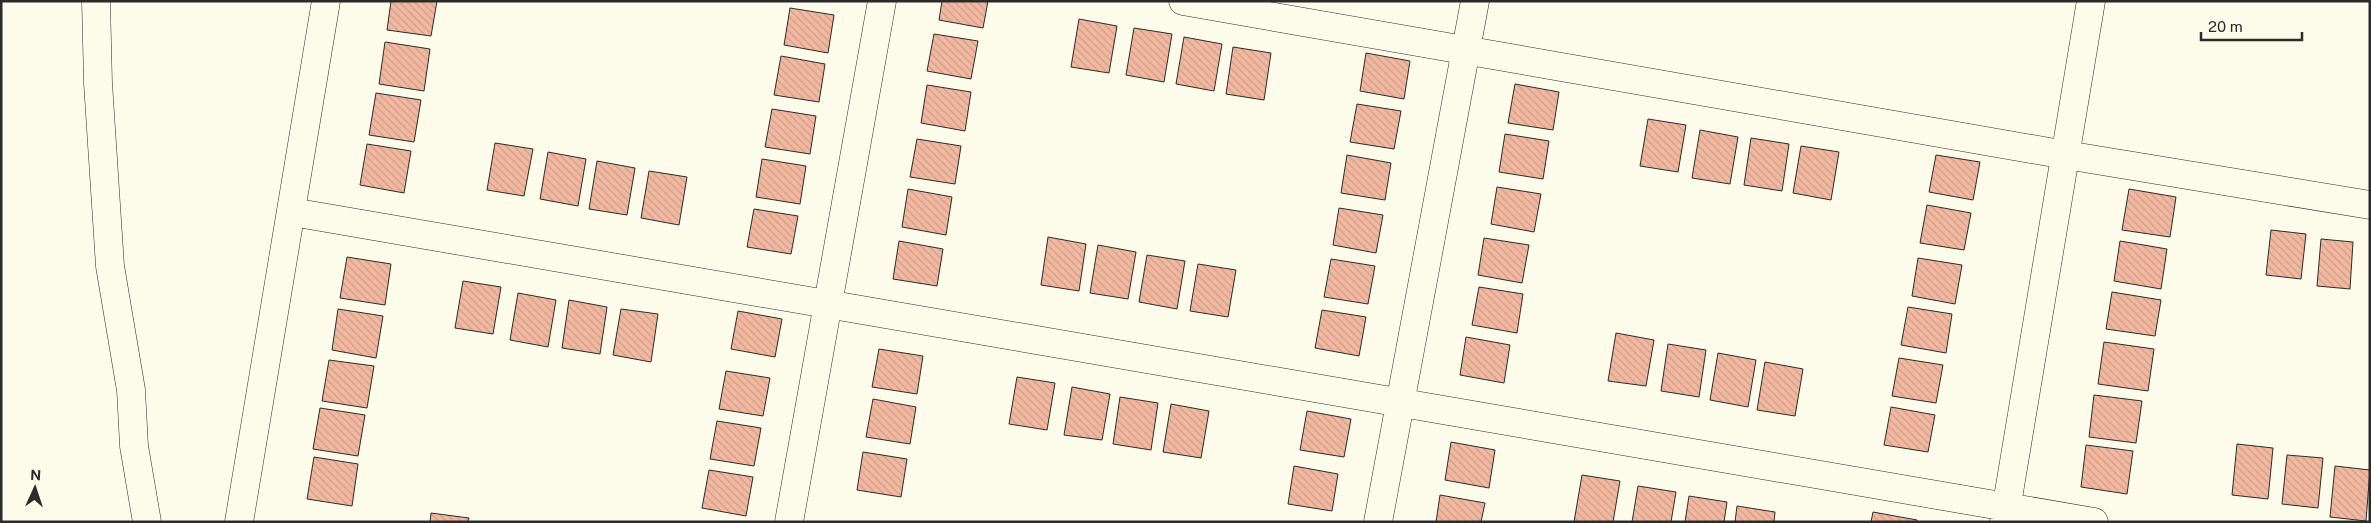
<svg xmlns="http://www.w3.org/2000/svg" width="2371" height="523" viewBox="0 0 2371 523" font-family="'Public Sans',sans-serif">
<style>
.building{fill:url(#building-back-hatch);stroke:#2b2b2b}
.lines{fill:none;stroke-linecap:round;stroke-linejoin:round}
.street-casing{stroke:#2b2b2b;stroke-width:29}
.street{stroke:#fdfbea;stroke-width:28}
</style>
<defs>
<pattern id="building-back-hatch" width="6" height="6" patternUnits="userSpaceOnUse" patternTransform="scale(1.25)"><rect width="6" height="6" fill="#f2b8a0"/><path d="M-1 5l2 2M0 0l6 6M5-1l2 2" fill="none" stroke="#d09e8a"/></pattern>
</defs>
<rect width="100%" height="100%" fill="#fdfbea"/>
<path class="building" d="M391 1H437L431 36 387 30Z
M942 1H988L983 28 939 20Z
M790 8 834 15 828 53 784 45Z
M1079 19 1117 26 1109 73 1071 67Z
M1134 28 1172 34 1164 82 1126 75Z
M934 34 978 41 971 79 927 71Z
M1184 37 1222 44 1214 91 1176 84Z
M385 42 430 49 424 91 379 84Z
M1233 47 1271 53 1264 100 1226 94Z
M1366 53 1410 61 1404 99 1360 91Z
M781 56 825 64 819 102 774 95Z
M1515 84 1559 92 1553 130 1508 123Z
M927 85 971 92 965 131 921 123Z
M376 93 421 100 414 142 369 135Z
M1357 104 1401 111 1394 149 1350 142Z
M772 109 816 116 810 154 765 147Z
M1648 119 1686 125 1678 172 1640 166Z
M1700 130 1738 137 1730 184 1692 178Z
M1505 134 1549 141 1543 179 1499 172Z
M1751 138 1789 144 1782 191 1744 185Z
M917 139 961 146 955 184 910 177Z
M495 143 533 149 524 196 487 190Z
M367 144 411 151 404 193 360 185Z
M1801 146 1839 152 1831 200 1793 193Z
M548 152 586 159 578 206 540 199Z
M1347 155 1391 163 1385 200 1341 193Z
M1936 155 1980 162 1973 200 1929 192Z
M762 159 806 166 800 204 756 197Z
M597 161 635 168 627 215 589 209Z
M649 171 687 177 679 225 641 218Z
M1497 187 1541 194 1534 232 1491 224Z
M908 189 952 197 946 235 902 227Z
M2129 189 2176 197 2170 237 2122 230Z
M1927 205 1971 213 1964 250 1920 243Z
M1339 208 1383 215 1376 253 1333 245Z
M754 209 798 216 791 254 747 247Z
M2271 230 2306 234 2301 279 2266 275Z
M1048 237 1086 244 1079 291 1041 285Z
M1484 238 1529 245 1522 283 1478 275Z
M2321 239 2353 242 2350 289 2317 286Z
M899 241 943 249 937 286 893 279Z
M2120 241 2167 249 2161 289 2114 281Z
M1098 245 1136 252 1128 299 1090 293Z
M1147 255 1185 261 1177 309 1139 302Z
M347 257 391 264 385 305 340 298Z
M1918 258 1962 265 1955 304 1912 296Z
M1331 259 1375 266 1368 304 1324 297Z
M1198 264 1236 270 1228 317 1190 311Z
M463 281 501 287 493 334 455 328Z
M1479 287 1523 294 1517 333 1472 325Z
M2112 292 2161 300 2155 336 2106 329Z
M518 293 556 300 548 347 510 340Z
M569 300 607 307 600 354 562 348Z
M1908 307 1952 314 1946 353 1901 345Z
M338 309 383 316 376 358 332 350Z
M621 309 658 314 651 362 613 355Z
M1322 310 1366 317 1359 356 1315 348Z
M738 311 782 319 775 357 731 349Z
M1616 333 1654 340 1646 386 1608 381Z
M1466 337 1510 345 1504 383 1460 375Z
M2104 342 2154 349 2148 391 2098 384Z
M1668 344 1706 350 1699 397 1661 391Z
M879 349 923 356 917 394 872 387Z
M1718 353 1756 360 1748 407 1710 400Z
M1899 358 1943 365 1936 403 1892 396Z
M329 360 374 366 367 408 322 401Z
M1765 362 1803 369 1795 416 1757 410Z
M726 371 770 378 763 416 719 409Z
M1017 377 1055 383 1047 430 1009 424Z
M1072 387 1110 394 1102 440 1064 435Z
M2094 395 2142 401 2136 443 2089 437Z
M1120 397 1158 403 1151 450 1113 444Z
M873 399 916 407 910 444 866 437Z
M1171 404 1209 411 1201 458 1163 452Z
M1891 407 1935 415 1928 452 1884 445Z
M320 408 365 415 358 456 313 449Z
M1307 411 1351 419 1344 457 1300 450Z
M717 421 761 428 754 466 710 459Z
M1451 442 1495 450 1489 488 1445 480Z
M2237 444 2273 448 2268 499 2232 495Z
M2086 445 2133 451 2127 494 2081 487Z
M863 452 907 459 901 497 857 490Z
M2287 455 2323 458 2318 508 2282 504Z
M314 457 358 464 352 506 307 499Z
M1294 466 1338 474 1332 511 1288 504Z
M2335 466 2370 470 2366 521 2330 517Z
M709 470 753 477 746 516 702 508Z
M1582 475 1620 481 1613 522H1574Z
M1638 486 1676 492 1671 522H1632Z
M1440 495 1485 503 1481 522H1436Z
M1689 496 1727 502 1724 522H1685Z
M1737 506 1775 512 1774 522H1735Z
M1873 512 1917 520V522H1871Z
M431 513 469 518 468 522H430Z"/>
<g class="lines">
<defs>
<path id="street" d="M96 1 98 83 110 266 131 390 134 446 147 522
M1183 1 2066 155 2370 205
M292 212 2094 522
M239 522 326 1
M789 522 882 1
M1378 522 1475 1
M2004 522 2091 1"/>
</defs>
<use href="#street" class="street-casing"/>
<use href="#street" class="street"/>
</g>
<rect width="2371" height="523" fill="none" stroke="#2b2b2b" stroke-width="5"/>
<g transform="translate(35 488) rotate(3)" stroke="#fdfbea" stroke-width="4" paint-order="stroke">
<path d="M0-4L9 19L0 12L-9 19Z" fill="#2b2b2b"/>
<text y="-8" font-size="14" font-weight="bold" text-anchor="middle" fill="#2b2b2b">N</text>
</g>
<path d="M2201 32v8h101v-8" fill="none" stroke="#2b2b2b" stroke-width="2.5"/>
<text x="2208" y="32" font-size="15" fill="#2b2b2b" stroke="#fdfbea" stroke-width="4" paint-order="stroke">20 m</text>
</svg>
